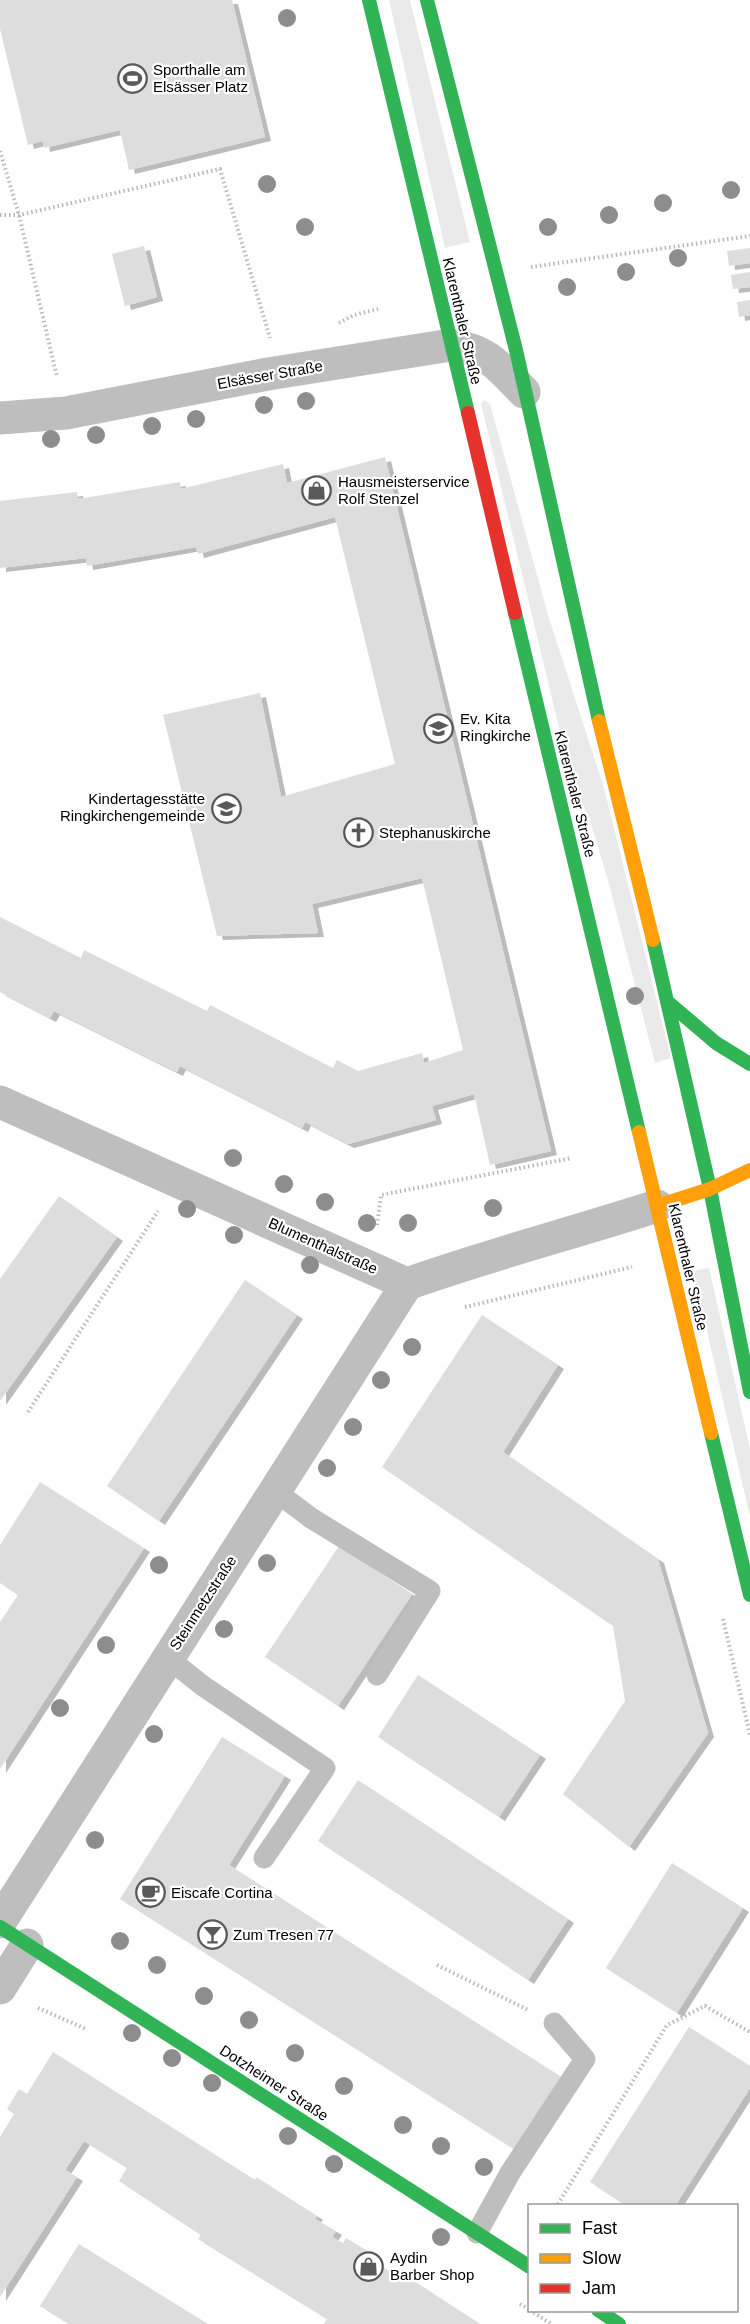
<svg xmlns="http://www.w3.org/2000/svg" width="750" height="2324" viewBox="0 0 750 2324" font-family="Arial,sans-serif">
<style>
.green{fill:#eaeaea}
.building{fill:#ddd;filter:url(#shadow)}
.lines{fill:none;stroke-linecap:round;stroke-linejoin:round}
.path{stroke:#b8b8b8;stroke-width:4;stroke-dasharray:1.5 3;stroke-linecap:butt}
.lane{stroke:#bebebe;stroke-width:21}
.street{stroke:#bebebe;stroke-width:33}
.fast{stroke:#30b455;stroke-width:14}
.slow{stroke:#ff9f0a;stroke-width:14}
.jam{stroke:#e5322d;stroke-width:14}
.tree{fill:#8d8d8d}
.labels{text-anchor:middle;stroke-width:4.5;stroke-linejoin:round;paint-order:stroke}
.poi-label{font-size:15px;fill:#000;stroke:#fff;text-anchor:start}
.street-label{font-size:15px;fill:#000;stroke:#fff}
</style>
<defs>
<filter id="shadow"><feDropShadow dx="6" dy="4" stdDeviation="0" flood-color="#0004"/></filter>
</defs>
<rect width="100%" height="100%" fill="#fff"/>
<path class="green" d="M389 0H410L470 242 445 248Z
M484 400 490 404 548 615 604 788 671 1058 655 1063 609 884 592 827 569 769 481 404Z
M709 1268 750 1449V1517L693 1271Z"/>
<path class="building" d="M0 0H232L265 137 129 170 120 130 44 148 43 141 28 145 0 29Z
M144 246 157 297 125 306 112 254Z
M750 248V263L729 266 727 251Z
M750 272V287L733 289 731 275Z
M750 300V315L739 317 737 302Z
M385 457 551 1151 490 1165 474 1094 432 1106 436 1120 348 1144 305 1122 302 1128 180 1066 177 1072 54 1011 50 1018 0 992V917L81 958 84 950 207 1011 210 1005 333 1068 337 1060 358 1071 422 1053 424 1063 463 1050 422 878 312 904 318 933 217 936 163 715 260 693 281 797 395 764 335 517 198 554 196 547 87 566 86 558 0 568V501L77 492 78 499 180 482 181 489 283 464 287 483Z
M59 1196 117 1237 0 1401V1279Z
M245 1280 297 1315 159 1521 107 1486Z
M482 1315 558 1365 503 1452 658 1559 708 1733 629 1847 563 1794 625 1701 613 1626 382 1467Z
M40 1482 144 1548 0 1769V1622L18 1595 0 1583V1545Z
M339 1546 412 1594 338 1706 265 1657Z
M418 1675 540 1755 499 1817 378 1737Z
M222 1737 285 1776 229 1865 563 2078 517 2151 120 1899Z
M358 1780 568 1919 528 1980 318 1841Z
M672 1863 743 1908 677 2013 606 1968Z
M689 2027 750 2066V2088L675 2206H626L590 2182Z
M53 2052 255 2180 256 2177 317 2216 315 2219 336 2231 332 2237 343 2243 346 2238 358 2245 373 2255 370 2260 391 2272 394 2268 480 2324H324L327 2319 198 2239 201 2235 119 2181 127 2168 84 2141 65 2170 77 2177 0 2297V2137L14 2114 7 2109 19 2089 27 2094Z
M79 2244 161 2295 208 2324H69L40 2306Z"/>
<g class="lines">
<path class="path" d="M0 151 19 215 57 377
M0 215H19L220 169 270 338
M531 267 750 236
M339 323 354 315 378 309
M377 1225 381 1195 572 1158
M465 1307 632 1267
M28 1412 158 1211
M723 1619 750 1735
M437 1965 528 2010
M38 2008 86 2029
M558 2204 667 2025 705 2006 750 2032
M520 2304 530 2310
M530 2310 551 2324"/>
<path class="lane" d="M275 1491 311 1518 430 1591 377 1675
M168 1658 203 1686 325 1768 264 1858
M477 2233 510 2173 585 2059 554 2023"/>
<path class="street" d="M0 418 66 413 268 374 451 345C489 351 498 366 524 392
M0 1102 407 1284C489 1255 573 1233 657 1206
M0 1922 407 1284
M0 1988 27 1945"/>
<path class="fast" d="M369 0 468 413
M427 0 516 350 599 721
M515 613 639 1132
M653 940 710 1189 750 1392
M669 1003 716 1043 750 1064
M711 1433 750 1595
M0 1927 530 2267
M598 2310 619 2324"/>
<path class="slow" d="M599 721 653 940
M639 1132 711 1433
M657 1206 710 1189 750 1170"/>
<path class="jam" d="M468 413 515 613"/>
</g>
<g class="tree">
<circle cx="287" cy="18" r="9"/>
<circle cx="267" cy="184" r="9"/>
<circle cx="731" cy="190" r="9"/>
<circle cx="663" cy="203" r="9"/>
<circle cx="609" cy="215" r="9"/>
<circle cx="305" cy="227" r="9"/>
<circle cx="548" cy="227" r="9"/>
<circle cx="678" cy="258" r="9"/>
<circle cx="626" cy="272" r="9"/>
<circle cx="567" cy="287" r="9"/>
<circle cx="306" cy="401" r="9"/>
<circle cx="264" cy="405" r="9"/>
<circle cx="196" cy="419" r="9"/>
<circle cx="152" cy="426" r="9"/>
<circle cx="96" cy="435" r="9"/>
<circle cx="51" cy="439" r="9"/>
<circle cx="635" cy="996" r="9"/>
<circle cx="233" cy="1158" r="9"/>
<circle cx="284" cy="1184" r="9"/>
<circle cx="325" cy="1202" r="9"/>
<circle cx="493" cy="1208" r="9"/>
<circle cx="187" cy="1209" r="9"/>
<circle cx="367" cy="1223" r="9"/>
<circle cx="408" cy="1223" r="9"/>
<circle cx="234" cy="1235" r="9"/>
<circle cx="310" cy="1265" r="9"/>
<circle cx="412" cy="1347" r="9"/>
<circle cx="381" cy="1380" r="9"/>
<circle cx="353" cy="1427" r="9"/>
<circle cx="327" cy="1468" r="9"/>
<circle cx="267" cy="1563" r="9"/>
<circle cx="159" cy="1565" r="9"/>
<circle cx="224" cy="1629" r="9"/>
<circle cx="106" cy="1645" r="9"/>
<circle cx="60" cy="1708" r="9"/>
<circle cx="154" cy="1734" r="9"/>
<circle cx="95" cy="1840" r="9"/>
<circle cx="120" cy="1941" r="9"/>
<circle cx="157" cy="1965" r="9"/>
<circle cx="204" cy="1996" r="9"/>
<circle cx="249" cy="2020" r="9"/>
<circle cx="132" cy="2033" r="9"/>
<circle cx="295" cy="2053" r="9"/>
<circle cx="172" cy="2058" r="9"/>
<circle cx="212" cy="2083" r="9"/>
<circle cx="344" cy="2086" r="9"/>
<circle cx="403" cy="2125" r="9"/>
<circle cx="288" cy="2136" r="9"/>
<circle cx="441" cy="2146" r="9"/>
<circle cx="334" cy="2164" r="9"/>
<circle cx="484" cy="2167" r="9"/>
<circle cx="441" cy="2237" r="9"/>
</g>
<defs>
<symbol id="stadium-ring" viewBox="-11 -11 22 22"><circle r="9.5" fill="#fff" stroke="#595959" stroke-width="1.5"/><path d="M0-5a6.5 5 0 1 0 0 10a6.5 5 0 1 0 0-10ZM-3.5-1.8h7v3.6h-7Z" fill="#595959"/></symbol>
<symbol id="shop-ring" viewBox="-11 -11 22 22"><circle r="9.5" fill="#fff" stroke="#595959" stroke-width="1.5"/><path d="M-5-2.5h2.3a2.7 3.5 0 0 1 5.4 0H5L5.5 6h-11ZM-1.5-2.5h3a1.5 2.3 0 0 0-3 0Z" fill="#595959"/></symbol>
<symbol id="school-ring" viewBox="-11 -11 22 22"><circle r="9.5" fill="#fff" stroke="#595959" stroke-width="1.5"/><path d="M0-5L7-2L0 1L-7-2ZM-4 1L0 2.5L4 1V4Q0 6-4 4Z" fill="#595959"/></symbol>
<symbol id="church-ring" viewBox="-11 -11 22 22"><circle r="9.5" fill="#fff" stroke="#595959" stroke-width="1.5"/><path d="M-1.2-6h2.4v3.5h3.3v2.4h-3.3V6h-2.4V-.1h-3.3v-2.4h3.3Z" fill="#595959"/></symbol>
<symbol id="cafe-ring" viewBox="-11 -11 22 22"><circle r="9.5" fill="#fff" stroke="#595959" stroke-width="1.5"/><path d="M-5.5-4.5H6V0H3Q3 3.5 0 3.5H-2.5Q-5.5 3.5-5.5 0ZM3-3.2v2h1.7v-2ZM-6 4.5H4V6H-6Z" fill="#595959"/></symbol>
<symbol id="bar-ring" viewBox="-11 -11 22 22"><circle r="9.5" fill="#fff" stroke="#595959" stroke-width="1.5"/><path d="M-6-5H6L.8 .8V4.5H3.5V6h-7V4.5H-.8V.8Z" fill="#595959"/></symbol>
</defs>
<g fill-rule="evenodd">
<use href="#stadium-ring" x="116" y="62" width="33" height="33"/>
<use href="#shop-ring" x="300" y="474" width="33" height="33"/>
<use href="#school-ring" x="422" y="712" width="33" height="33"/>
<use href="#school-ring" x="210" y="792" width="33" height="33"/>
<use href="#church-ring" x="342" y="816" width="33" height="33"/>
<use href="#cafe-ring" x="134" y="1876" width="33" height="33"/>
<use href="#bar-ring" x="196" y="1918" width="33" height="33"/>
<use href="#shop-ring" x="352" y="2250" width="33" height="33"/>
</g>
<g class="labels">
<g class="poi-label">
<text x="153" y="75">Sporthalle am<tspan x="153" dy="17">Elsässer Platz</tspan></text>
<text x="338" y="487">Hausmeisterservice<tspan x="338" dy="17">Rolf Stenzel</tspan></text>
<text x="460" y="724">Ev. Kita<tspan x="460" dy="17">Ringkirche</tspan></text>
<text x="205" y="804" text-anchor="end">Kindertagesstätte<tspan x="205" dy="17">Ringkirchengemeinde</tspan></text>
<text x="379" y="838">Stephanuskirche</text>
<text x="171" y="1898">Eiscafe Cortina</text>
<text x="233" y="1940">Zum Tresen 77</text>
<text x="390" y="2263">Aydin<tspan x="390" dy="17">Barber Shop</tspan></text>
</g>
<g class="street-label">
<text transform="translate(462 321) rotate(77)" y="5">Klarenthaler Straße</text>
<text transform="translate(270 375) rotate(-10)" y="5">Elsässer Straße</text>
<text transform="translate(575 794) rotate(76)" y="5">Klarenthaler Straße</text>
<text transform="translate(323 1246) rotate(24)" y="5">Blumenthalstraße</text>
<text transform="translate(688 1267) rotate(77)" y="5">Klarenthaler Straße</text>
<text transform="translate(203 1603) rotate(-57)" y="5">Steinmetzstraße</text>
<text transform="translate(274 2083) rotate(33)" y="5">Dotzheimer Straße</text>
</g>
</g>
<rect x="528" y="2204" width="210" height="108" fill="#ffffff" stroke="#999999" stroke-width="1.5"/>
<rect x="540" y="2224" width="30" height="9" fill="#30b455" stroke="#999999" stroke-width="1.5"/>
<text x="582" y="2234" font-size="18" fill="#000000">Fast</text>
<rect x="540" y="2254" width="30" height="9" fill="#ff9f0a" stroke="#999999" stroke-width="1.5"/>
<text x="582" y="2264" font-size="18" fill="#000000">Slow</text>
<rect x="540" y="2284" width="30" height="9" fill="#e5322d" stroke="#999999" stroke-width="1.5"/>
<text x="582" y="2294" font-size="18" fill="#000000">Jam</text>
</svg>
